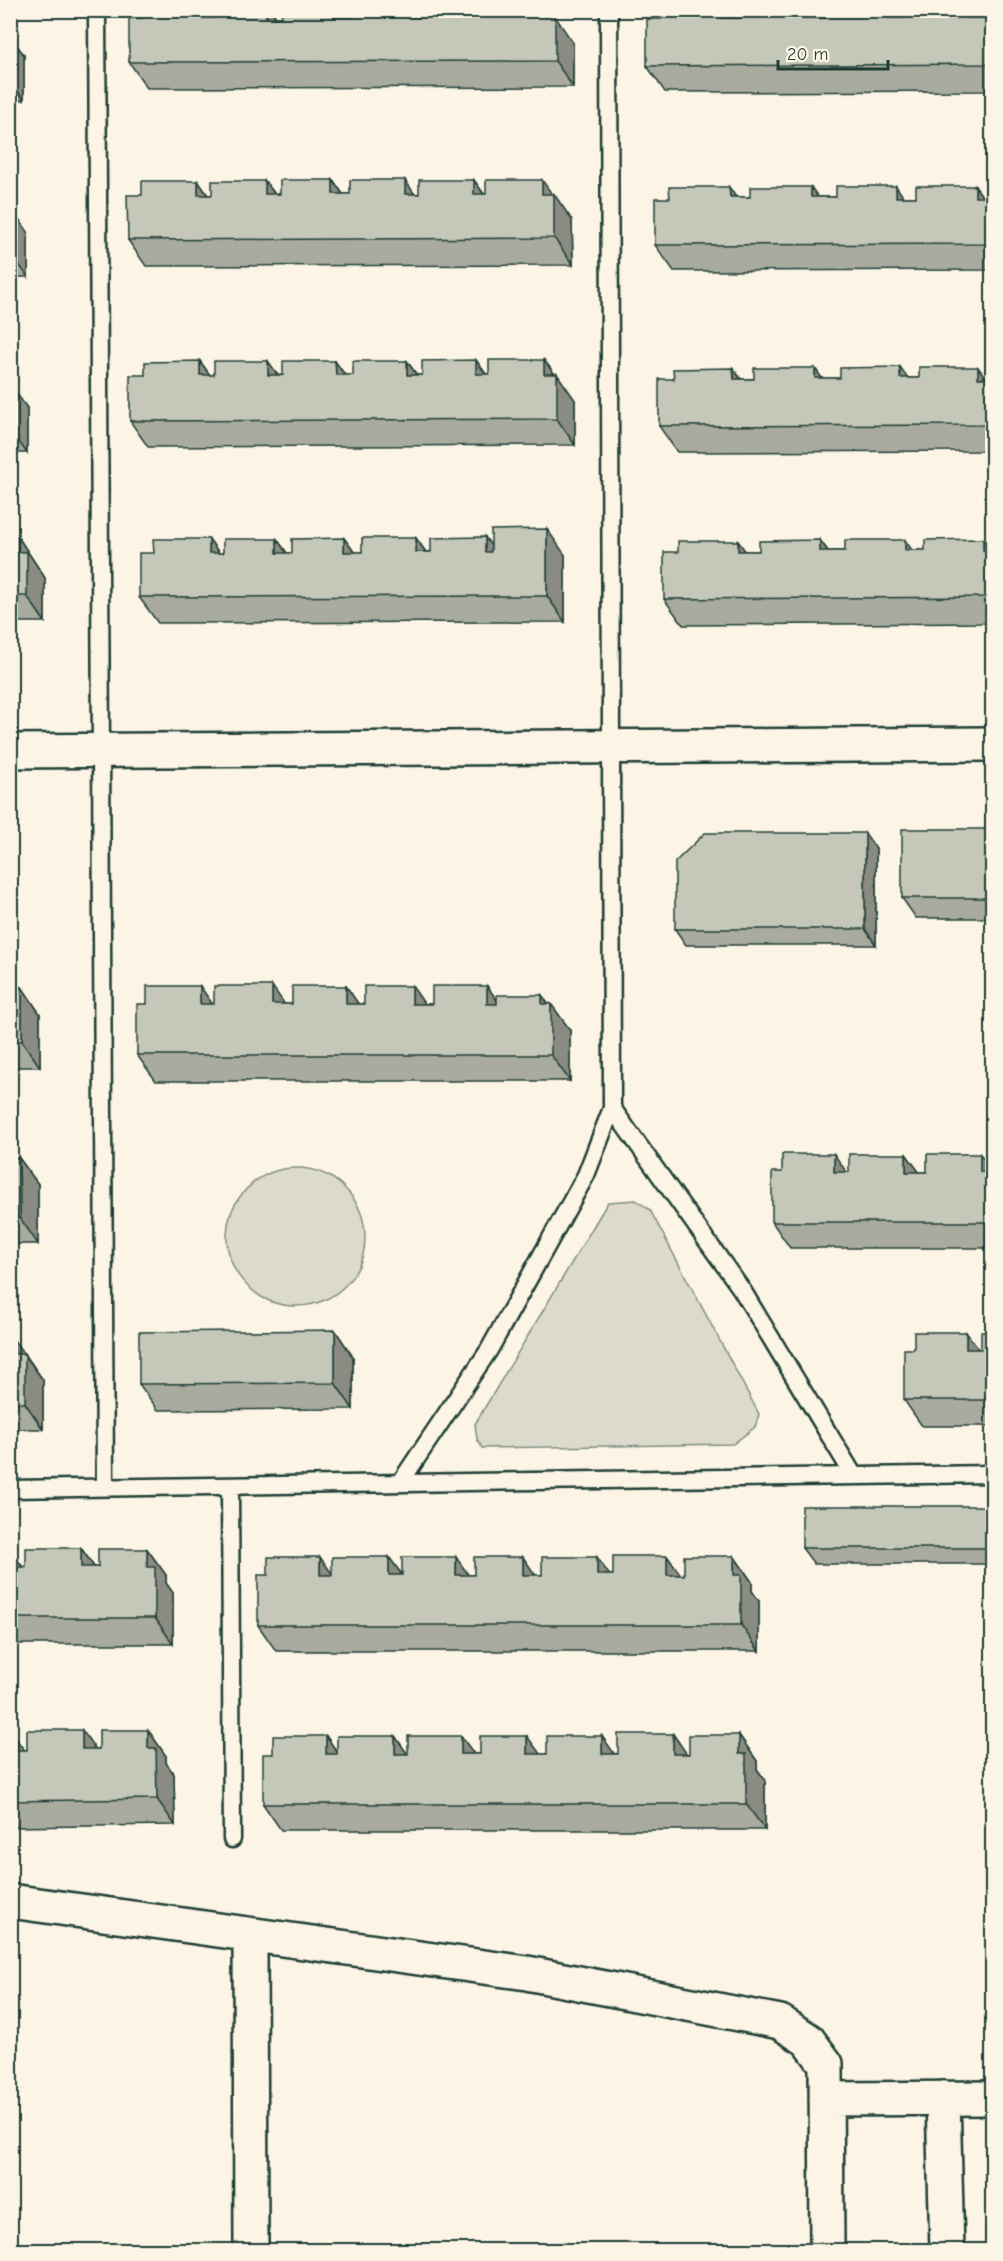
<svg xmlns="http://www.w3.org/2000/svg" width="1003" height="2261" viewBox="0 0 1003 2261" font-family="'Comic Neue',sans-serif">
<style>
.green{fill:#dcdacc;stroke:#7e8c80;stroke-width:1.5}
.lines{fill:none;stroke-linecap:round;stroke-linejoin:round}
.lane-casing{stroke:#1f3d34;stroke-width:21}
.street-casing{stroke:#1f3d34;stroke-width:38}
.lane{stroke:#fcf5e5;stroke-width:16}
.street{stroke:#fcf5e5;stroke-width:33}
.wall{fill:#a9ab9f;stroke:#1f3d34;stroke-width:1.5}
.shaded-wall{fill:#8a8b82;stroke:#1f3d34;stroke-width:1.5}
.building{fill:#c5c7b9;stroke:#1f3d34;stroke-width:1.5}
</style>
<rect width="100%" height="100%" fill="#fcf5e5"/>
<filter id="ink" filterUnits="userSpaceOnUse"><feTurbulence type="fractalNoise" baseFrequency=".0167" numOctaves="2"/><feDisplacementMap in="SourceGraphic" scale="12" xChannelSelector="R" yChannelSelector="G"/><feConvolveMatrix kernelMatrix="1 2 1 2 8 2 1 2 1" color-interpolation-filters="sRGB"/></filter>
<g filter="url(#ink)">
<path class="green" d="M227 1237a69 69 0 1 1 138 0a69 69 0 1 1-138 0Z
M636 1200 650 1210 759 1414 755 1427 733 1444 482 1448 477 1439 475 1424 608 1202Z"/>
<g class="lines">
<defs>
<path id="lane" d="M97 10 105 1487
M612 1108 742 1290 854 1476
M400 1483 489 1350 586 1175 612 1108 609 10
M230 1486 232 1839
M10 1489 992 1474"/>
<path id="street" d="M10 751 992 744
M10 1901 527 1973 780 2022 808 2040 826 2064 827 2250
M250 1935 251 2250
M943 2098 947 2250
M826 2099 992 2098"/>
</defs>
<use href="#lane" class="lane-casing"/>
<use href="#street" class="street-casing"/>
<use href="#lane" class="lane"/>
<use href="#street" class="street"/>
</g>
<path class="wall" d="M203 10 209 18 271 10 276 17H282L281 10H340L344 17H352V10H411L416 17H421V10H480L485 16H553L573 43V87L147 88 129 62 143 18Z
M805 10 810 18H827V10H890L895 18H907L969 10 974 18H990L993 10V91L665 92 647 66 728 18H742Z
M10 36 24 55V100H10Z
M333 180 343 194H419L474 180 484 194H552L572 220 573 265 146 266 128 240 142 195 198 181 208 195H212L265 181 275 194H280Z
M975 186 982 197H993V270L674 271 655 245 736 197H916Z
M10 207 28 232V277H10Z
M476 360 486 374 544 360 575 400V445L148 447 130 421 145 375 200 361 210 375H214L268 361 278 375H283L335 361 345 375H353L407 361 417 375H422Z
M900 367 908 378H993V451L677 452 659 426 674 379 733 368 741 379 840 378Z
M10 385 27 408V453H10Z
M18 537 45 578V622H10V538Z
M344 538 354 552H362L416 538 426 552 491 545 565 555V622L158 623 139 597 154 553 209 539 219 553H223L277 539 287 553H292Z
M983 539 991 550H993V623L683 625 664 599 746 551H759L820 540 828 551 925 550Z
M993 829V918H916L902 898Z
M876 849V945H686L675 929Z
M346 986 358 1004H432L487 986 497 1001 551 1004 570 1030V1081H156L137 1055 147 1004H292Z
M22 987 40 1014V1067H10V988Z
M906 1154 919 1172 993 1171V1248H790L772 1222 847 1172Z
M10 1158H19L38 1184V1244H10Z
M335 1330 353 1357V1409L158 1410 139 1384Z
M993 1332V1426H922L904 1400 979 1349H981Z
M10 1339 25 1354 43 1380V1429H10Z
M993 1506V1564H814L802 1548Z
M81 1548 94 1567H98L147 1549 166 1575V1583L173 1593V1644H10V1550L23 1567H26Z
M667 1556 681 1575H684L734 1556 752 1582V1591L759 1601V1651H276L258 1625 268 1575 332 1574 389 1557 402 1575H613Z
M148 1730 166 1756V1763L174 1774 175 1825 10 1827V1732L24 1750 95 1749H99Z
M673 1734 686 1754H689L739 1735 757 1761V1769L765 1780V1830H281L263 1804 326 1736 337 1752 395 1736 407 1754H618Z"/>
<path class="shaded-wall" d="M199 10H203L217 30 199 18Z
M266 10H271L284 30 266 17Z
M334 10H340L353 29 334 17Z
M406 10H411L424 29 406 17Z
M475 10H480L493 28 475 16Z
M543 10H549L555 20V16L573 43V87L555 61 543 16Z
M721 10H723L739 34 721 18Z
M803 10H805L821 33 803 18Z
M888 10H890L906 33 888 18Z
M966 10H969L984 33 966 18Z
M10 36 24 55V100L10 80Z
M333 180 351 206 333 194Z
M405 180 423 206 405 194Z
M474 180 492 206 474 194Z
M542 180 554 197V194L572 220 573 265 554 238 542 194Z
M198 181 216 207 198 195Z
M265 181 284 207 265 194Z
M896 186 914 213 896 197Z
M975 186 993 212 975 197Z
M729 187 747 213 730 197Z
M811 187 829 213 811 197Z
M10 207 28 232V277L10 252Z
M476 360 494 386 476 374Z
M544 360 557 378V374L575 400V445L557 419 544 374Z
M200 361 218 387 200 375Z
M268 361 286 387 268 375Z
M335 361 353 387 336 375Z
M407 361 425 387 407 375Z
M900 367 919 394 900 378Z
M978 367 993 388 978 378Z
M733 368 751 394 734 379Z
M815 368 833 394 815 378Z
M10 385 27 408V453L10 430Z
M547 529 565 555V622L547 596Z
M18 537 45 578V622L27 596 18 552Z
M485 537 503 563 485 552Z
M344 538 363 564 344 552Z
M416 538 434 564 416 552Z
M209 539 227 565 209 553Z
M277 539 295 565 277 553Z
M983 539 993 553 983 550Z
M820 540 838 566 820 551Z
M905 540 923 566 905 550Z
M738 541 757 567 738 551Z
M865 833 876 849V945L865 929Z
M200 986 218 1012 200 1004Z
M272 986 290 1012 272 1004Z
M346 986 364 1012 346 1004Z
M412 986 430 1012 412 1004Z
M487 986 505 1012 487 1004Z
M22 987 40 1014V1067L22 1041Z
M542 995 551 1008V1004L570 1030V1081L551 1055 542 1004Z
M834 1154 852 1180 834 1172Z
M906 1154 925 1180 906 1172Z
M980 1154 993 1171 980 1172Z
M19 1158 38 1184V1244L20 1218Z
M335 1330 353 1357V1409L335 1383Z
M966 1332 985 1358 966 1349Z
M13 1339 43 1380V1429L25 1403 14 1354Z
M81 1548 99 1574 81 1567Z
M147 1549 166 1575V1583L173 1593V1644L155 1618 147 1567Z
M10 1550 29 1575 10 1567Z
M667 1556 686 1582 667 1575Z
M734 1556 752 1582V1591L759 1601V1651L741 1625 734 1575Z
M320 1557 339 1583 320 1575Z
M389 1557 408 1583 389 1575Z
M456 1557 474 1583 456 1575Z
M523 1557 541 1583 523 1575Z
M597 1557 615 1583 597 1575Z
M82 1730 100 1756 82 1749Z
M148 1730 166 1756V1763L174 1774 175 1825 157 1799 148 1748Z
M11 1732 30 1758 11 1750Z
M673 1734 691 1760 673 1754Z
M739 1735 757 1761V1769L765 1780V1830L746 1804 739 1754Z
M326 1736 344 1762 326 1754Z
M395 1736 413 1762 395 1754Z
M461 1736 480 1762 461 1754Z
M527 1736 546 1762 527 1754Z
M602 1736 620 1762 602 1754Z"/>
<path class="building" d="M143 10H199V18H213V10H266V17H282L281 10H334V17H352V10H406V17H421V10H475V16H488V10H543V16H555V61L129 62V18H143Z
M661 10H721V18H742V10H803V18H827V10H888V18H907V10H966V18H990V10H993V64L647 66V19H661Z
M280 180H333V194H350V180H405V194H419V180H474V194H486V180H542V194H554V238L128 240 127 195H142V181H198V195H212V181H265V194H280Z
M836 186H896V197H916V186H975V197H993V244L655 245V198H670L669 187H729L730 197H750V187H811V197H836Z
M476 360V374H489V360H544V374H557V419L130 421V375H145V362L200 361V375H214V361H268V375H283V361H335L336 375H353V361H407V375H422V361Z
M900 367V378H919V367H978V378H993V425L659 426V379H674L673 369 733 368 734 379H754V368H815V378H840V368Z
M547 529V596L139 597V553H154L153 539H209V553H223V539H277V553H292V539L344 538V552H362V538H416V552H431V538L485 537V552H491V530Z
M18 537V552H27V596H10V538Z
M983 539V550H993V597L664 599V552H678V541H738V551H759V541L820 540V551H845V540H905V550H925V540Z
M902 829H993V898H902Z
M705 833H865V929H675V862Z
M147 986H200V1004H214V986H272V1004H292V986H346V1004H364V986H412V1004H432V986H487V1004H497V995H542V1004H551V1055H137V1004H147Z
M22 987V1041H10V988Z
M782 1154H834V1172H849V1154H906V1172H927V1154H980V1172H993V1222H772V1172H782Z
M10 1158H19L20 1218H10Z
M335 1330V1383L139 1384V1332Z
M914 1332H966V1349H981V1332H993V1400H904V1349H914Z
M10 1339H13L14 1354H25V1403H10Z
M802 1506H993V1548H802Z
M26 1548H81V1567H98V1549H147V1567H155V1618H10V1567H26Z
M613 1556H667V1575H684V1556H734V1575H741V1625H258V1575H268V1557H320V1575H332V1557H389V1575H402V1557H456V1575H474V1557H523V1575H542V1557H597V1575H613Z
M27 1730H82V1749H99V1730H148V1748H156L157 1799 10 1801V1732H11V1750H27Z
M618 1734H673V1754H689V1735H739V1754H746V1804H263V1754H273V1736H326V1754H337V1736H395V1754H408V1736H461V1754H480V1736H527V1754H547V1736H602V1754H618Z"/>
</g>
<rect width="1003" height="2261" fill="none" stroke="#fcf5e5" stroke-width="36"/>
<rect x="18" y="18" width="967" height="2225" fill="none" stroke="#1f3d34" stroke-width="2" filter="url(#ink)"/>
<path d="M778 60v9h110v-9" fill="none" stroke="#1f3d34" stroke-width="3"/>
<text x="787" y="60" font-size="18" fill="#1f3d34" stroke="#fcf5e5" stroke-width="4.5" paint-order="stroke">20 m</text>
</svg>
